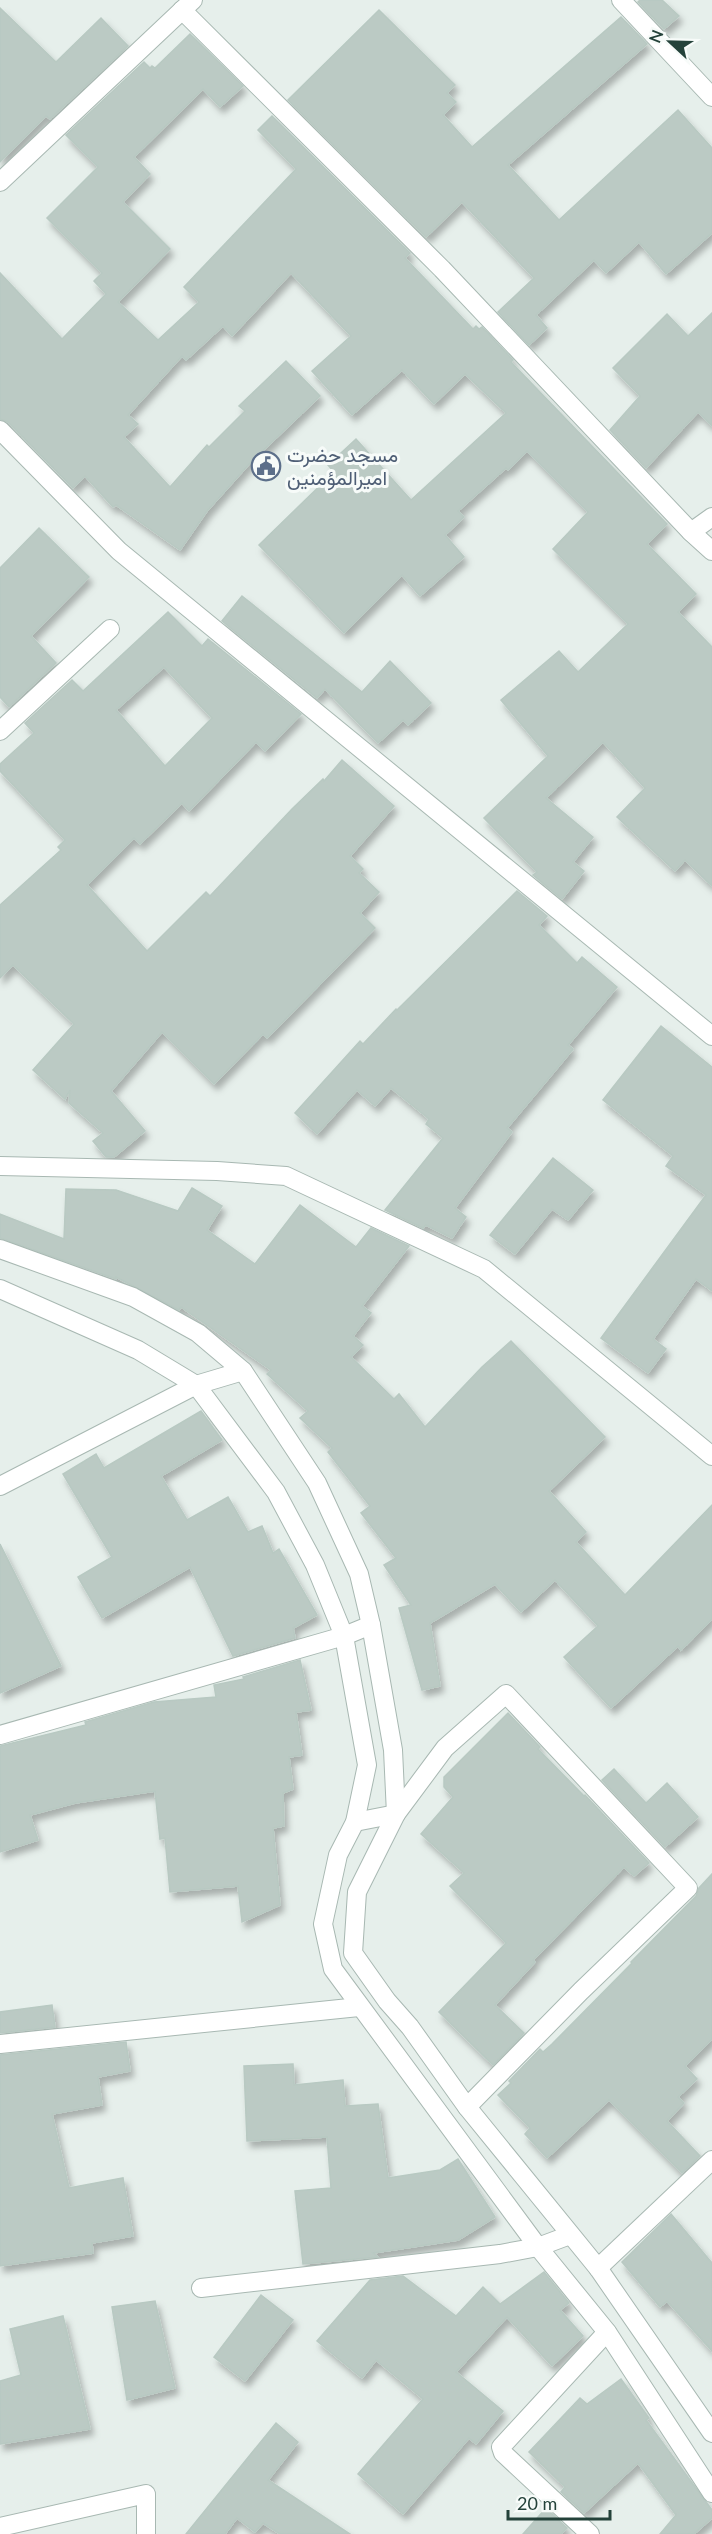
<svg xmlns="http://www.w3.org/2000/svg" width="712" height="2534" viewBox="0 0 712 2534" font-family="Lato,Vazirmatn,sans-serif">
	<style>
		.building { fill: #bbcac4; stroke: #b8c9c2; stroke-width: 1.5; fill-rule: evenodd; filter: url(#shadow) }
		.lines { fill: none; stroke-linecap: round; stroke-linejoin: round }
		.street-casing { stroke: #a8b8b2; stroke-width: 20 }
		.street { stroke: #fff; stroke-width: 18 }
		.labels { text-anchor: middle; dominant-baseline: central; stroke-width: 6; stroke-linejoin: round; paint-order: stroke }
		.service-label { font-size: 20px; fill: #4e5e75; stroke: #f7fbf9; text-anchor: start }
	</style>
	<defs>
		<filter id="shadow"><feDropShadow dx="3.5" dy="6" stdDeviation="3" flood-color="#0004"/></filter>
	</defs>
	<rect width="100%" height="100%" fill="#e6efeb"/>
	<g class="building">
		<path d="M 640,0 L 662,0 L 679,16 L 664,29 L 638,2 Z"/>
		<path d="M 0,8 L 56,62 L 101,18 L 128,46 L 50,119 L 46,116 L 0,162 Z"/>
		<path d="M 379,10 L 455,85 L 447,93 L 456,102 L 443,115 L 472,147 L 621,17 L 647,44 L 508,165 L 559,220 L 678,110 L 712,148 L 712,233 L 666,274 L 639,242 L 606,273 L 594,260 L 536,315 L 547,328 L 529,345 L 498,312 L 534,278 L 462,202 L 426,237 L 288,100 Z"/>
		<path d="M 190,34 L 243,86 L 220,107 L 203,89 L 134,157 L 150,174 L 123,202 L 170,249 L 118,302 L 158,340 L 199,302 L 184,287 L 296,169 L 258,130 L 272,116 L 410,253 L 405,258 L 473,329 L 476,326 L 479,329 L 482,327 L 513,360 L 511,362 L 667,524 L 647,544 L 696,594 L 678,612 L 712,647 L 712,886 L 685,860 L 675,871 L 617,817 L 645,788 L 603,742 L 546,798 L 593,837 L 573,862 L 584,871 L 562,899 L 533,875 L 537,872 L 484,818 L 548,756 L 501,700 L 559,651 L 578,672 L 628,624 L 553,549 L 588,512 L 527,451 L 508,470 L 506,468 L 458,511 L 464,517 L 445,535 L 464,557 L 420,596 L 402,575 L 344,633 L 259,545 L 334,472 L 328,465 L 356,439 L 411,500 L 506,413 L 465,374 L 434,404 L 402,370 L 352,415 L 312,371 L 351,336 L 291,273 L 232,336 L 223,326 L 186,360 L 182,356 L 128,415 L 138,424 L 124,437 L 170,487 L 207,445 L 209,447 L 245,411 L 239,406 L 286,361 L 320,396 L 251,462 L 207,511 L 180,550 L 116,505 L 113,507 L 85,476 L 73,488 L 8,422 L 0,419 L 0,273 L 62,339 L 106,294 L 94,281 L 102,273 L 47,218 L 98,167 L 66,135 L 144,62 L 150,68 L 152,66 L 155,68 Z"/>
		<path d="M 712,313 L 712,426 L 698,412 L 646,468 L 610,430 L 640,396 L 613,368 L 667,314 L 688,336 Z"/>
		<path d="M 39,528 L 89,577 L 31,636 L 56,663 L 9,707 L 0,697 L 0,568 Z"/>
		<path d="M 242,596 L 362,692 L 390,661 L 431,703 L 408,725 L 403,720 L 378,743 L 325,689 L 317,698 L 222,621 Z"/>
		<path d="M 168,612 L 202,646 L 208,639 L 301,714 L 265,751 L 256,742 L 189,811 L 182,803 L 140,844 L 134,838 L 87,885 L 147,951 L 206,892 L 210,896 L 292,809 L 323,779 L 324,781 L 342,760 L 394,806 L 350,856 L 363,869 L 359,873 L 379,892 L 360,913 L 375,928 L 267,1038 L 263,1034 L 214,1084 L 162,1032 L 111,1091 L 145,1131 L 114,1157 L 106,1157 L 93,1141 L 103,1133 L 69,1103 L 70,1090 L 65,1099 L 33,1070 L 74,1024 L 13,965 L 0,978 L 0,905 L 61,850 L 58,847 L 65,840 L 0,771 L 0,764 L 34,733 L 25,723 L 72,680 L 83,691 ZM 164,667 L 212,718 L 165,766 L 116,710 Z"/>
		<path d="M 517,891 L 547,916 L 539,925 L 577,963 L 582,957 L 617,987 L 568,1045 L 573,1049 L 507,1128 L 512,1132 L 455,1208 L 466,1217 L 452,1238 L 426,1225 L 423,1228 L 385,1210 L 443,1138 L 426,1124 L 429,1119 L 391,1088 L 375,1106 L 357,1090 L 317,1134 L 295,1113 L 360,1041 L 363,1044 L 396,1009 L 397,1010 Z"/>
		<path d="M 661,1026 L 712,1067 L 712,1291 L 696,1279 L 653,1339 L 666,1349 L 648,1373 L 601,1338 L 706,1195 L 666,1166 L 673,1156 L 603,1100 Z"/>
		<path d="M 553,1158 L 593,1190 L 568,1220 L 552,1209 L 515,1254 L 490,1235 Z"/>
		<path d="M 192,1188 L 222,1206 L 207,1230 L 255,1264 L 300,1205 L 356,1247 L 371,1228 L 409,1246 L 362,1306 L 371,1313 L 353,1336 L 363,1345 L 351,1357 L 394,1399 L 399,1394 L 425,1427 L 482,1367 L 511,1341 L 605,1437 L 549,1491 L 586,1532 L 576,1542 L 625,1595 L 712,1505 L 712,1619 L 681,1650 L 678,1646 L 611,1708 L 564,1657 L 598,1626 L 555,1580 L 521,1612 L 495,1584 L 430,1623 L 440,1686 L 422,1690 L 399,1608 L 411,1605 L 384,1565 L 396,1558 L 361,1513 L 370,1506 L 328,1452 L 332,1448 L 300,1418 L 308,1411 L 267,1374 L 271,1370 L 181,1307 L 179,1310 L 116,1277 L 116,1279 L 0,1238 L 0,1214 L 64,1239 L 66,1189 L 116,1190 L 178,1211 Z"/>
		<path d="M 201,1411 L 222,1440 L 161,1476 L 187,1520 L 228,1497 L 248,1532 L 262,1526 L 273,1553 L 279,1549 L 317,1615 L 293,1628 L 295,1638 L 233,1656 L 190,1567 L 102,1618 L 78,1577 L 112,1557 L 63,1474 L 96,1454 L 104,1468 Z"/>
		<path d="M 0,1544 L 61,1666 L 0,1693 Z"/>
		<path d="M 300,1660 L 311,1710 L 296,1712 L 302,1755 L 289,1757 L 293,1789 L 283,1793 L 284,1826 L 273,1828 L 280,1905 L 242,1922 L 238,1886 L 170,1892 L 165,1838 L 160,1839 L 155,1791 L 75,1803 L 30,1815 L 38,1840 L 0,1852 L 0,1746 L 86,1725 L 85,1722 L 154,1702 L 216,1697 L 214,1685 L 244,1679 L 243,1677 Z"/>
		<path d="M 508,1713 L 540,1747 L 538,1749 L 584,1796 L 585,1795 L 649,1863 L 634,1876 L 624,1867 L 533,1960 L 535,1962 L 495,2005 L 524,2033 L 493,2065 L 439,2012 L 506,1943 L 450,1886 L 464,1873 L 421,1834 L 453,1797 L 444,1787 L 444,1777 Z"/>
		<path d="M 614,1769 L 646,1803 L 667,1783 L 698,1817 L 665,1847 L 602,1780 Z"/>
		<path d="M 712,1874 L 712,2039 L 685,2066 L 697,2079 L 678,2097 L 684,2103 L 667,2121 L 700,2156 L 682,2173 L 609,2100 L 547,2158 L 525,2134 L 530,2128 L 498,2095 L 511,2083 L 509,2081 L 540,2049 L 543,2052 L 552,2044 L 632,1963 L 631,1962 L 696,1896 L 699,1888 Z"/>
		<path d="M 52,2005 L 55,2027 L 0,2033 L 0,2012 Z"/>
		<path d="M 126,2042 L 130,2071 L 98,2077 L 102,2105 L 52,2114 L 69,2188 L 123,2178 L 133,2236 L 92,2243 L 93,2253 L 0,2266 L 0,2055 Z"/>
		<path d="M 293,2064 L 294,2085 L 343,2080 L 345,2106 L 378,2104 L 388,2178 L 440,2170 L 458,2159 L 495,2217 L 458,2240 L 373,2253 L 378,2257 L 303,2264 L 295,2191 L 331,2188 L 327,2137 L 247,2141 L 244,2066 Z"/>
		<path d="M 671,2214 L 712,2263 L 712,2351 L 667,2301 L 660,2307 L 622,2262 Z"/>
		<path d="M 544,2272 L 569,2303 L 560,2310 L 583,2336 L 552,2366 L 507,2317 L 456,2372 L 503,2411 L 476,2444 L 469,2438 L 403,2514 L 358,2474 L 423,2399 L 376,2360 L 362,2378 L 317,2341 L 370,2280 L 403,2276 L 456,2316 L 483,2287 L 500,2304 Z"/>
		<path d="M 261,2295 L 293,2320 L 245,2381 L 214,2357 Z"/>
		<path d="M 155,2301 L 175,2388 L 127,2400 L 112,2307 Z"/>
		<path d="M 63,2316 L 90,2429 L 0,2444 L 0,2381 L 21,2375 L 10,2329 Z"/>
		<path d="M 621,2379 L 649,2418 L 646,2420 L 712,2510 L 712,2518 L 694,2534 L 660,2534 L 676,2515 L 638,2463 L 584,2513 L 561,2492 L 565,2487 L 529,2452 L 580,2398 L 587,2404 Z"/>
		<path d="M 276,2423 L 298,2442 L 268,2480 L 350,2534 L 280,2534 L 263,2523 L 255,2532 L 237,2518 L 225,2534 L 186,2534 Z"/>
		<path d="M 546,2508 L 567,2528 L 561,2534 L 523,2534 Z"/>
	</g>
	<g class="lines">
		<g class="street-casing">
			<g id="street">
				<path d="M 621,0 L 712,97"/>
				<path d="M 182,10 L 442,269 L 691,532 L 712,551"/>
				<path d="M 0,182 L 193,0"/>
				<path d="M 0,430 L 119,551 L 712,1036"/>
				<path d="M 691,532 L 712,517"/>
				<path d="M 0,731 L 110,629"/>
				<path d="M 0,1166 L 217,1171 L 286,1176 L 484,1269 L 712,1456"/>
				<path d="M 0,1249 L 133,1297 L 198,1333 L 243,1371 L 317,1483 L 359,1574 L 371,1625 L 393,1750 L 396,1814 L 357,1892 L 353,1953 L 387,2001 L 410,2027 L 467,2107 L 598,2268 L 712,2433"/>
				<path d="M 0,1289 L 138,1350 L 196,1385 L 276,1492 L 315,1565 L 344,1636 L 367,1765 L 355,1822 L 338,1855 L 323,1924 L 333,1969 L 538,2247 L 607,2332 L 712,2493"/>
				<path d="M 0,1486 L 196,1385 L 243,1371"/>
				<path d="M 0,1735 L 344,1636 L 371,1625"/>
				<path d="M 355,1822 L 396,1814 L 445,1748 L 506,1694 L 688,1888 L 581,1991 L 467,2107"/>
				<path d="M 0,2044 L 359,2007"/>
				<path d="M 598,2268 L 712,2160"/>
				<path d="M 201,2288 L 500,2254 L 538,2247 L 570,2235"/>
				<path d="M 0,2527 L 146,2494 L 146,2534"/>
				<path d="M 590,2534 L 503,2453 L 501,2447 L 607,2332"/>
			</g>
		</g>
		<use href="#street" class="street"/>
	</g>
	<defs>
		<g id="civic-ring" transform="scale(1.5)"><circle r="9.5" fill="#f7fbf9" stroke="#5c6f8a" stroke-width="1.5"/><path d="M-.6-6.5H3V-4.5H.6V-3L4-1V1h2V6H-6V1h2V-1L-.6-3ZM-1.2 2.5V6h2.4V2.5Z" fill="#5c6f8a"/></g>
	</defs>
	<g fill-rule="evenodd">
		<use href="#civic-ring" x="266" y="466"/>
	</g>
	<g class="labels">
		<g class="service-label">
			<text x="287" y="454">مسجد حضرت<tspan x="287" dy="23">امیرالمؤمنین</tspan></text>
		</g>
	</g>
	<g transform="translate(670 42) rotate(292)" stroke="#f7fbf9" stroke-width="4.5" paint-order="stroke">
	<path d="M0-4.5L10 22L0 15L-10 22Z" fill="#24423a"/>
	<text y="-9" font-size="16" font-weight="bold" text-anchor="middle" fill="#24423a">N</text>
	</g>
	<path d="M508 2510v9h102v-9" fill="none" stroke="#24423a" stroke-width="3"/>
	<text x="517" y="2510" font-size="18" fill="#24423a" stroke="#f7fbf9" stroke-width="4.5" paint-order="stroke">20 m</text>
</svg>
